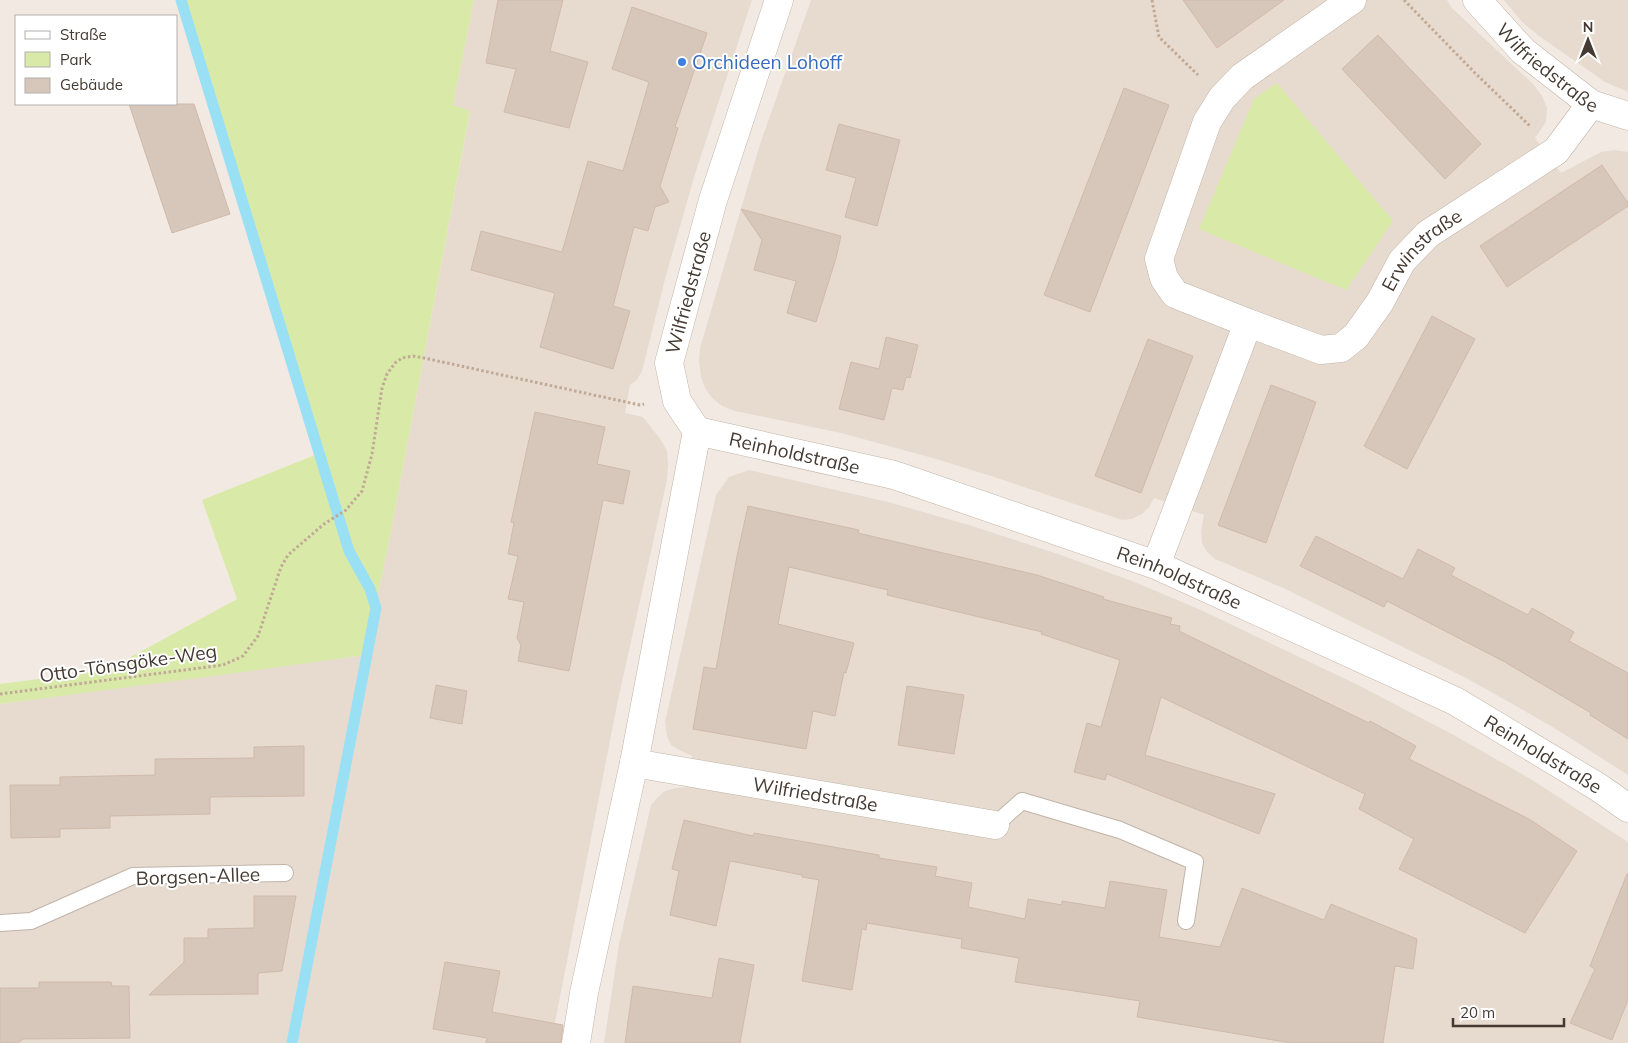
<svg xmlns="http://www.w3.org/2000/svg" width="1628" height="1043" viewBox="0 0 1628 1043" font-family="Mulish,sans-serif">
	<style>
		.residential { fill: #e7dbd0 }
		.green { fill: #d9eaa8 }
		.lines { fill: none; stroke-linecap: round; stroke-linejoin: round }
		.stream { stroke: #99e0f4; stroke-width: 11 }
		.building { fill: #d7c6ba; stroke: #cfbaaa }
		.lane-casing { stroke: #c1b3a7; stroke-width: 18 }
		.street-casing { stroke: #c1b3a7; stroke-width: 29 }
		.path { stroke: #c0a995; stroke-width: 3; stroke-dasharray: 2.5 2.5; stroke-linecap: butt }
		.lane { stroke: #fff; stroke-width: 16 }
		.street { stroke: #fff; stroke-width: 28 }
		.shop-dot { fill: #3f7fe0; stroke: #fff; stroke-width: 2 }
		.labels { text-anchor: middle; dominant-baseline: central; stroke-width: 4; stroke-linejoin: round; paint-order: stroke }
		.shop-label { font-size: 19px; fill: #366cbe; stroke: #fff; text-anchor: start }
		.street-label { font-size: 19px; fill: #443a32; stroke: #fff }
	</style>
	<rect width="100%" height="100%" fill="#f2eae2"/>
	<g class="residential">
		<path d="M 474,0 L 752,0 L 695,174 L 665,279 L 642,371 L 637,380 L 630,385 L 625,413 L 643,417 L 661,440 L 667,451 L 668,464 L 667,480 L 618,700 L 551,1043 L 0,1043 L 0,704 L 365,655 L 388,547 L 470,112 L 453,105 Z"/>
		<path d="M 811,0 L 1447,0 L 1452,8 L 1534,85 L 1542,96 L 1547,108 L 1546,122 L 1535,138 L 1561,173 L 1601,152 L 1615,150 L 1628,152 L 1628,775 L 1551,726 L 1468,679 L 1283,588 L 1215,559 L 1207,552 L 1202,543 L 1201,531 L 1204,515 L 1154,498 L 1149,507 L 1142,514 L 1132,519 L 1122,520 L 994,477 L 936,459 L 841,433 L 735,411 L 722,406 L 712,398 L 705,388 L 701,377 L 699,361 L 700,348 L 760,144 Z"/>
		<path d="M 1504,0 L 1628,0 L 1628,92 L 1605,82 L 1539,36 L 1522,22 Z"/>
		<path d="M 749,470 L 888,502 L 969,525 L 1061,555 L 1132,581 L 1201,610 L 1358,685 L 1452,734 L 1529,778 L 1628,842 L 1628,1043 L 604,1043 L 619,944 L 651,805 L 658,797 L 665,791 L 676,788 L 687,787 L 692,756 L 681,751 L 671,745 L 667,736 L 665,722 L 716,495 L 729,477 Z"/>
	</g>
	<g class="green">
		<path d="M 176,0 L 474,0 L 453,105 L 470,111 L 388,547 L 365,655 L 251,671 L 0,704 L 0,684 L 107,670 L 237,599 L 202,500 L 315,455 Z"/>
		<path d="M 1277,83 L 1393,221 L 1346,290 L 1199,229 L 1254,99 Z"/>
	</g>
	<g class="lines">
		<path class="stream" d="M 181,0 L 349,551 L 370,589 L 376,608 L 292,1043"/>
	</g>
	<g class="building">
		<path d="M 498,0 L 563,0 L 550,51 L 588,62 L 569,128 L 504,112 L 516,69 L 486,63 Z"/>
		<path d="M 1183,0 L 1284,0 L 1217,48 Z"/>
		<path d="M 632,7 L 707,33 L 675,127 L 678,128 L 660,186 L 669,202 L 655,207 L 648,231 L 634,227 L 613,306 L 630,311 L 613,369 L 540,347 L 555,293 L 471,270 L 481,231 L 562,252 L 588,161 L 623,171 L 649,82 L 612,69 Z"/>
		<path d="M 1378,35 L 1481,144 L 1445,179 L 1342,69 Z"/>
		<path d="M 1124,88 L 1169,105 L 1090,312 L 1044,295 Z"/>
		<path d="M 129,104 L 194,104 L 230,214 L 172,233 Z"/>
		<path d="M 839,124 L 900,140 L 877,226 L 845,217 L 856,178 L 826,170 Z"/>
		<path d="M 1602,165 L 1628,203 L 1628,206 L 1507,287 L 1480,246 Z"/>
		<path d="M 741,209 L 841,236 L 836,258 L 816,322 L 787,313 L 796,281 L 754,270 L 762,240 Z"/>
		<path d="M 1432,316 L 1475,339 L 1407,469 L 1364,446 Z"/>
		<path d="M 886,337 L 918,345 L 910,378 L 906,377 L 903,390 L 892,388 L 884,420 L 839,409 L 851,362 L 879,369 Z"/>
		<path d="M 1148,339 L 1193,356 L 1141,493 L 1095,476 Z"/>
		<path d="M 1271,385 L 1316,402 L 1266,543 L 1218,525 Z"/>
		<path d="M 535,412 L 605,427 L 597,464 L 630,471 L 623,504 L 603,500 L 569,671 L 518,661 L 521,645 L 517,638 L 524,602 L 508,599 L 518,556 L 508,554 L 514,523 L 511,522 Z"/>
		<path d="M 748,506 L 859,530 L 858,533 L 1037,575 L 1104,597 L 1103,599 L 1172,618 L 1170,624 L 1180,626 L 1179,631 L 1369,723 L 1370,721 L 1416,746 L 1409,759 L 1529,819 L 1577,851 L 1525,933 L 1399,869 L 1414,839 L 1359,809 L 1365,794 L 1161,697 L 1145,755 L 1275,794 L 1259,834 L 1107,774 L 1105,780 L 1074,772 L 1087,723 L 1101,727 L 1120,660 L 1041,634 L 1042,632 L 887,595 L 888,590 L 789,567 L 778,624 L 854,643 L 846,673 L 844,672 L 835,716 L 813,711 L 806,749 L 693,729 L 704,667 L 716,669 L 737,556 Z"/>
		<path d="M 1316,536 L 1403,579 L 1418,549 L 1455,568 L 1451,575 L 1528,615 L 1532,608 L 1574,632 L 1569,641 L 1628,673 L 1628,739 L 1590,715 L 1591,713 L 1503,661 L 1387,601 L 1384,607 L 1300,566 Z"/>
		<path d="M 436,685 L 467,691 L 462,724 L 430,718 Z"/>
		<path d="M 907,686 L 964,695 L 954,754 L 898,745 Z"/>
		<path d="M 304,746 L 304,796 L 210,797 L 210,814 L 110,816 L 110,828 L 60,829 L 60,837 L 11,838 L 10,785 L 60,785 L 60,777 L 155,775 L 155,759 L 254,758 L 254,747 Z"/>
		<path d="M 684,820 L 753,836 L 754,833 L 879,855 L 879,858 L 937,867 L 935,876 L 972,883 L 968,907 L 1025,919 L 1028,899 L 1062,905 L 1062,901 L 1105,908 L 1110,881 L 1167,890 L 1159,937 L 1220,947 L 1242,888 L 1324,920 L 1331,904 L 1417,939 L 1413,969 L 1395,966 L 1383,1043 L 1291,1043 L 1137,1017 L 1140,1001 L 1015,982 L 1019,958 L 961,948 L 962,939 L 867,923 L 866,930 L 862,929 L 852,990 L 802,981 L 819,880 L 802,877 L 802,875 L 730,861 L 716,926 L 670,915 L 679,871 L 672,869 Z"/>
		<path d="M 1627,874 L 1628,874 L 1628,1000 L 1612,1040 L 1570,1023 L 1595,969 L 1590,966 Z"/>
		<path d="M 254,896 L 296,896 L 282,971 L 258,973 L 258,994 L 149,995 L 184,962 L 184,938 L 208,938 L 208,929 L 254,928 Z"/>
		<path d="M 719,958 L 754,965 L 740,1043 L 625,1043 L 633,986 L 712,998 Z"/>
		<path d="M 445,962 L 500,971 L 492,1012 L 563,1025 L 561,1043 L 486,1043 L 487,1038 L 433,1029 Z"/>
		<path d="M 39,982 L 111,982 L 112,986 L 129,986 L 130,1038 L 23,1039 L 18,1043 L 0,1043 L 0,988 L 39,988 Z"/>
	</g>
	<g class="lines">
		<g class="lane-casing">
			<g id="lane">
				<path d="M 995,825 L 1022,801 L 1120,830 L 1195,862 L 1186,921"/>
				<path d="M 0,923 L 31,921 L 133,876 L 285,873"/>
			</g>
		</g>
		<g class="street-casing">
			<g id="street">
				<path id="s1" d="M 1352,0 L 1242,77 L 1222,98 L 1207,122 L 1159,259 L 1164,278 L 1175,294 L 1248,323 L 1321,350 L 1341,348 L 1356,336 L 1380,302 L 1402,261 L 1428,234 L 1556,151 L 1591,104"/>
				<path id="s2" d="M 1477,0 L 1523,51 L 1591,104 L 1628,116"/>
				<path id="s3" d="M 697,431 L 894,475 L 1156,565 L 1455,701 L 1598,787 L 1628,808"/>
				<path d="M 1156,565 L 1248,323"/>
				<path id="s4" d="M 634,763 L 995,825"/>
				<path id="s5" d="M 576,1043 L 584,993 L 634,763 L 697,431 L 677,401 L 669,363 L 713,200 L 779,0"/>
			</g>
		</g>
		<g class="path">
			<path d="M 1152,0 L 1159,37 L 1198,75"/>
			<path d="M 1404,0 L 1475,73 L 1531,127"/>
			<path d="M 0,694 L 223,665 L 243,656 L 258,636 L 281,567 L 288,555 L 324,524 L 346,510 L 362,491 L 372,454 L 382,388 L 387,374 L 395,363 L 402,358 L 413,356 L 424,358 L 640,405 L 644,404"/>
		</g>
		<use href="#lane" class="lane"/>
		<use href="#street" class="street"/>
	</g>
	<circle class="shop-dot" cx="682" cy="62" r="5"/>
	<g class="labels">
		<g class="shop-label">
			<text x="692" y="62">Orchideen Lohoff</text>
		</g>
		<g class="street-label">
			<text stroke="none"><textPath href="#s2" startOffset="98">Wilfriedstraße</textPath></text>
			<text stroke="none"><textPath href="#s1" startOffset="681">Erwinstraße</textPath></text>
			<text stroke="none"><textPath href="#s5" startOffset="772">Wilfriedstraße</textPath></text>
			<text stroke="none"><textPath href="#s3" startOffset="100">Reinholdstraße</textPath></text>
			<text stroke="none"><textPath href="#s3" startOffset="505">Reinholdstraße</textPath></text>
			<text transform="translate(128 663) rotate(-8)">Otto-Tönsgöke-Weg</text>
			<text stroke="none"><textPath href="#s3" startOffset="910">Reinholdstraße</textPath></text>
			<text stroke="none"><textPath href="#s4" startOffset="184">Wilfriedstraße</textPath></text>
			<text transform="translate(198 876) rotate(-2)">Borgsen-Allee</text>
		</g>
	</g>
	<rect x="15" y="15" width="162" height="90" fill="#ffffff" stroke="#b4b0ad"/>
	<rect x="25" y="31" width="25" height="8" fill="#ffffff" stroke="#b4b0ad"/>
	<text x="60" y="40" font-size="15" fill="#443a32">Straße</text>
	<rect x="25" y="52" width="25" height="15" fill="#d9eaa8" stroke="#b4b0ad"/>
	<text x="60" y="65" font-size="15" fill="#443a32">Park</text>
	<rect x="25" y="78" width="25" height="15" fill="#d7c6ba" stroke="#b4b0ad"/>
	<text x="60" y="90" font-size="15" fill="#443a32">Gebäude</text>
	<g transform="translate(1588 40)" stroke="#ffffff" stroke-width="4" paint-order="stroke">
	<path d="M0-4L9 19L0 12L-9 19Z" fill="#443a32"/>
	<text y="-8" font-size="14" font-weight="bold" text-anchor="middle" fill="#443a32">N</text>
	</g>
	<path d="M1453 1018v8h111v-8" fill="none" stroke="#443a32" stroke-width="2.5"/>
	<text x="1460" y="1018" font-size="15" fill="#443a32" stroke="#ffffff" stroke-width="4" paint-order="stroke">20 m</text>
</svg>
